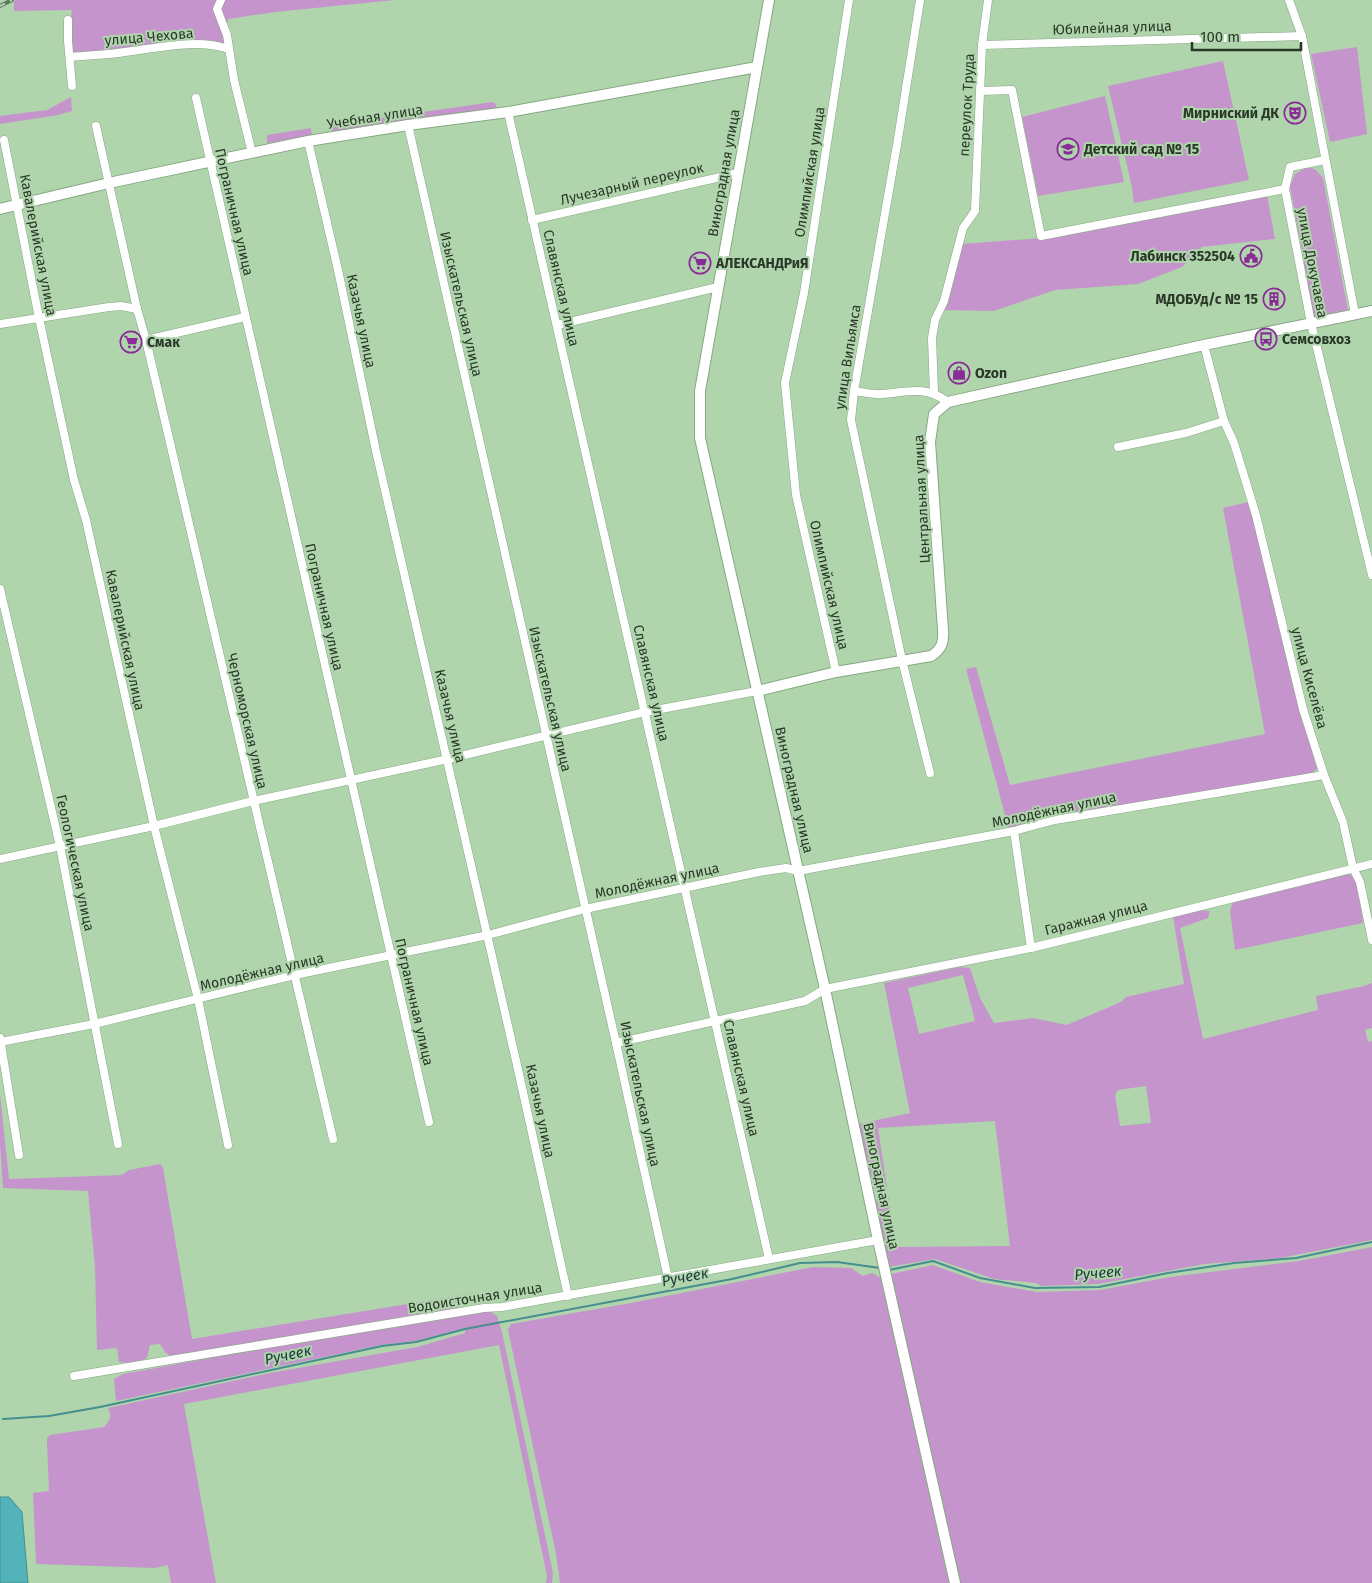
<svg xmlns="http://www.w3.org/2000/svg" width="1372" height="1583" viewBox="0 0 1372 1583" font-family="'Fira Sans',sans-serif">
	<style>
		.green { fill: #c694cc; fill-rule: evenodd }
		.water { fill: #52b3bb; stroke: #468e8f }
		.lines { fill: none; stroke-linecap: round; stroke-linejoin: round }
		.stream { stroke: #468e8f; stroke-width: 2 }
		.street-casing { stroke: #85a882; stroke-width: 9 }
		.secondary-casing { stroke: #85a882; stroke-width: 12 }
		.street { stroke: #fff; stroke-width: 8 }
		.secondary { stroke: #fff; stroke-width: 10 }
		.rail-casing { stroke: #60775e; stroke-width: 4 }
		.rail { stroke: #b0d5ad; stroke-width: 2; stroke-dasharray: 5.5; stroke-linecap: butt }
		.labels { text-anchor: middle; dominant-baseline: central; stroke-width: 4; stroke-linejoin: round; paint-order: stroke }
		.street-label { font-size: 14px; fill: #2a3828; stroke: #b0d5ad }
		.poi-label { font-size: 14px; font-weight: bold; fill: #2a3828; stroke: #b0d5ad; text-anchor: start }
		.water-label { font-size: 15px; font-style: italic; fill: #1b393c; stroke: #b0d5ad }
	</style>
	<rect width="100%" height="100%" fill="#b0d5ad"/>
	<g class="green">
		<path d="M 16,0 L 217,0 L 214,9 L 223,29 L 226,45 L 73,54 L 70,22 L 72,10 L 14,11 L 14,1 Z"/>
		<path d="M 224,0 L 395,0 L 275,12 L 228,19 L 227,25 L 222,19 L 220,7 Z"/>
		<path d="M 1357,47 L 1367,134 L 1330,142 L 1311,54 Z"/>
		<path d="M 1223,61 L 1249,180 L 1134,203 L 1132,187 L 1108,86 Z"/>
		<path d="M 1105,96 L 1124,182 L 1038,196 L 1022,117 Z"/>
		<path d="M 71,97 L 72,111 L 58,115 L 0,124 L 0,116 L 47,110 Z"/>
		<path d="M 493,102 L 496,105 L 497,109 L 332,133 L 331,125 Z"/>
		<path d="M 311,128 L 312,136 L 267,143 L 267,135 Z"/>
		<path d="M 1307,167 L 1315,169 L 1323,178 L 1348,310 L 1314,319 L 1290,186 L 1295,174 Z"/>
		<path d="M 1267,195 L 1275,239 L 1202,247 L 1182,267 L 1138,284 L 1055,290 L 994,311 L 942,310 L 960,244 L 1042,238 Z"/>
		<path d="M 1249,502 L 1301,714 L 1317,769 L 1311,774 L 1031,821 L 1009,830 L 966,669 L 976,667 L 1010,785 L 1265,734 L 1223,508 Z"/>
		<path d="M 1344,874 L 1351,875 L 1358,885 L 1363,923 L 1235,950 L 1230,911 L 1233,901 Z"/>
		<path d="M 1196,910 L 1210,911 L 1208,918 L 1180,928 L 1203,1039 L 1318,1010 L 1316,996 L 1364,986 L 1372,983 L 1372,1028 L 1365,1030 L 1368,1042 L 1372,1041 L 1372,1240 L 1280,1258 L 1205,1264 L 1098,1284 L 1041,1286 L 1036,1283 L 994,1279 L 935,1259 L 889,1267 L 876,1201 L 881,1195 L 888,1196 L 897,1247 L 1010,1246 L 995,1121 L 878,1128 L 887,1187 L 882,1190 L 874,1189 L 858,1124 L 910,1113 L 884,983 L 960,967 L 970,968 L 980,998 L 994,1023 L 1033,1018 L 1067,1025 L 1121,1002 L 1126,997 L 1184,984 L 1173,916 ZM 963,975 L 975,1021 L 919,1034 L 908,988 ZM 1146,1086 L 1151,1123 L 1120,1126 L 1115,1095 L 1118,1090 Z"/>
		<path d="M 0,1094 L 9,1179 L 122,1175 L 129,1170 L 160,1164 L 163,1168 L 192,1339 L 469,1294 L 457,1309 L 170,1356 L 165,1352 L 160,1344 L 150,1345 L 147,1358 C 139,1362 128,1364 119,1362 L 117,1348 L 97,1350 L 95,1268 L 88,1191 L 3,1188 L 0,1144 Z"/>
		<path d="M 1372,1247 L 1372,1583 L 959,1583 L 891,1274 L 933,1265 L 980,1282 L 1037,1292 L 1100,1290 L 1170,1277 L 1299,1261 Z"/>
		<path d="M 813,1267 L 851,1268 L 863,1276 L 872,1273 L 881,1278 L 949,1583 L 560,1583 L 556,1554 L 508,1330 L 511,1324 L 631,1303 Z"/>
		<path d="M 490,1311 L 497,1316 L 502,1332 L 553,1573 L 552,1583 L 546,1583 L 547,1576 L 499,1345 L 184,1404 L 216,1583 L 171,1583 L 168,1565 L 155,1568 L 36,1564 L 33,1493 L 49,1491 L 47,1443 L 47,1438 L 50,1435 L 104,1427 C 110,1421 112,1416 108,1408 L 270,1373 L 417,1347 L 465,1333 L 465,1328 L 415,1341 L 381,1345 L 116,1401 L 114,1379 L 123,1374 L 232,1354 Z"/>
	</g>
	<path class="water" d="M 0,1497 L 9,1497 L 22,1512 L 28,1583 L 0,1583 Z"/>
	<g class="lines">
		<g class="stream">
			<path d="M 889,1270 L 933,1261 L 980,1278 L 1035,1288 L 1099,1287 L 1168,1273 L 1234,1263 L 1296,1258 L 1372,1242"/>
			<path d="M 3,1419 L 49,1416 L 100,1407 L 382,1346 L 416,1342 L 465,1329 L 732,1279 L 800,1263 L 837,1262 L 880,1268"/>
		</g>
		<g class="street-casing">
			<g id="street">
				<path d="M 221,0 L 217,9 L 227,35 L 234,80 L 252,153"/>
				<path d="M 920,0 L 898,139 L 854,391 L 851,420 L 902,660 L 930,773"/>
				<path d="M 1289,0 L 1302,36 L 1355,314"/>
				<path d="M 68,20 L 68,41 L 72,86"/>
				<path d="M 982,45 L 1302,36"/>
				<path d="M 71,57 C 89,55 107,55 125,52 C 158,48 196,38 229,49"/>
				<path d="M 981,91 L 1012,90 L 1041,236 L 1285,189 L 1290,167 L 1325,160"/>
				<path d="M 196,98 L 429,1122"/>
				<path d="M 508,112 L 769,1259"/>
				<path d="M 408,125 L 616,1043 L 668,1278"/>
				<path d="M 96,126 L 137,309 L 146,340 L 333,1139"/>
				<path d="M 4,140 L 39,318 L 74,480 L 86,520 L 154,826 L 198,999 L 228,1145"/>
				<path d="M 308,141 L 338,270 L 376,451 L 517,1065 L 568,1296"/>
				<path d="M 1285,189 L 1311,323 L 1372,575"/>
				<path d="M 532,220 L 738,173"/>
				<path d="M 0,324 L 109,307 L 121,306 L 137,309"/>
				<path d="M 557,325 L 718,287"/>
				<path d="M 146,340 L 245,317"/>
				<path d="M 1204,345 L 1224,421 L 1234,443 L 1256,515 L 1303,709 L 1324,775 L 1343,822 L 1353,868 L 1360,882 L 1372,940"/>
				<path d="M 854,391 C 863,392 873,395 882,394 C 908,392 925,385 948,402"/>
				<path d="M 934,393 L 932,338 L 935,320 L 944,301 L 963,228 L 975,211 L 982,45 L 988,0"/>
				<path d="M 1118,447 L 1186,433 L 1224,421"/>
				<path d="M 0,589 L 60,846 L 118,1144"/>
				<path d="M 836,672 L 796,495 L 785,383 L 804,293 L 849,0"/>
				<path d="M 1014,831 L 1031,948"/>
				<path d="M 0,859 L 154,826 L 253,801 L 448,759 L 645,712 L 757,691"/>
				<path d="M 0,1038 L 19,1155"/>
				<path d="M 0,1042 L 94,1024 L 295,975 L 488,935 L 585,909 L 759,872 L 786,868 L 798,871 L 1014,831 L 1055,820 L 1324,775"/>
				<path d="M 616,1043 L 805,1001 L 825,989 L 1031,948 L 1372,864"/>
				<path d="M 74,1376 L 484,1308 L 502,1307 L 878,1240"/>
			</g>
		</g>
		<g class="secondary-casing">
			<g id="secondary">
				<path d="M 769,0 L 700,391 L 700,438 L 825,989 L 878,1240 L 955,1583"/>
				<path d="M 0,209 L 109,183 L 308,141 L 408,125 L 508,112 L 757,67"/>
				<path d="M 757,691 L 836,672 L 931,656 C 942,649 944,642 943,630 L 930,442 L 934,414 L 948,402 L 1204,345 L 1372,311"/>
			</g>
		</g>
		<use href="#street" class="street"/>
		<use href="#secondary" class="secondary"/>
		<g class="rail-casing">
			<path id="rail" d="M 0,6 L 12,0"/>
		</g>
		<use href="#rail" class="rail"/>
	</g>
	<defs>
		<g id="theatre-ring" transform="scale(1.125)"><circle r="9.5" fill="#b0d5ad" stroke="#8a2c97" stroke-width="1.5"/><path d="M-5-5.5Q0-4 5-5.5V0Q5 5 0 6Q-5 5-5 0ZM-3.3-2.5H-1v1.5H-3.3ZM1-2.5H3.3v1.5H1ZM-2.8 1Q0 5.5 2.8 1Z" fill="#8a2c97"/></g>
		<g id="school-ring" transform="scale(1.125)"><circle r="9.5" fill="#b0d5ad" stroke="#8a2c97" stroke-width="1.5"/><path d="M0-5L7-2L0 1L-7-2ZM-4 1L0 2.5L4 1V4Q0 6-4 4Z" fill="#8a2c97"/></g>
		<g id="civic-ring" transform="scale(1.125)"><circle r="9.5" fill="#b0d5ad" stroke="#8a2c97" stroke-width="1.5"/><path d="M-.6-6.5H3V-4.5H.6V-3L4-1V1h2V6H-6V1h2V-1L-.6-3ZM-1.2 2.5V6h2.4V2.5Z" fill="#8a2c97"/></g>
		<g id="supermarket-ring" transform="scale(1.125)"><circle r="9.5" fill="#b0d5ad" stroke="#8a2c97" stroke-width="1.5"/><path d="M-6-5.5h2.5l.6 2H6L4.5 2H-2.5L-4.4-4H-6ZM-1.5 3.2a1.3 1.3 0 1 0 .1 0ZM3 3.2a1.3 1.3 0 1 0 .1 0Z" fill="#8a2c97"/></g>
		<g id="building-ring" transform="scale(1.125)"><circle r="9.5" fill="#b0d5ad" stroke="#8a2c97" stroke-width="1.5"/><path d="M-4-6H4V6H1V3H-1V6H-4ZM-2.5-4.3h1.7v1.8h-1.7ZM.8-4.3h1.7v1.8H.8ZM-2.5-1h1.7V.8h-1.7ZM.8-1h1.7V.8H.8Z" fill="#8a2c97"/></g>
		<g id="bus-ring" transform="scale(1.125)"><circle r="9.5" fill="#b0d5ad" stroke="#8a2c97" stroke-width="1.5"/><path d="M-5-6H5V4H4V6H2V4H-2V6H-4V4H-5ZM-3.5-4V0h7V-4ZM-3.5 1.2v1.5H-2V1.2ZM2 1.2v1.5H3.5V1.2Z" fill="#8a2c97"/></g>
		<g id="shop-ring" transform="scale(1.125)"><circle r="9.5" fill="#b0d5ad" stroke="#8a2c97" stroke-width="1.5"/><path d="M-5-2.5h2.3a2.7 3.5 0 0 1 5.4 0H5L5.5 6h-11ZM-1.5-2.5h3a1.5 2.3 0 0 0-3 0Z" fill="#8a2c97"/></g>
	</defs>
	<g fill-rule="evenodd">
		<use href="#theatre-ring" x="1295" y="113"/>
		<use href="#school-ring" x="1068" y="149"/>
		<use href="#civic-ring" x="1251" y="256"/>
		<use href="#supermarket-ring" x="700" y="263"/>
		<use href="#building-ring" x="1274" y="299"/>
		<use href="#bus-ring" x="1266" y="339"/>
		<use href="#supermarket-ring" x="131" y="342"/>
		<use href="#shop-ring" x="959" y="373"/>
	</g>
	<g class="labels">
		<g class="street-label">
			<text transform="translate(1112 28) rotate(-2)">Юбилейная улица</text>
			<text transform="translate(149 37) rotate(-5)">улица Чехова</text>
			<text transform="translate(967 105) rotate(-87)">переулок Труда</text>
			<text transform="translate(375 117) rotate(-9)">Учебная улица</text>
			<text transform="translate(810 172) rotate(-81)">Олимпийская улица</text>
			<text transform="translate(724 173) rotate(-80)">Виноградная улица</text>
			<text transform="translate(632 184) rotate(-13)">Лучезарный переулок</text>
			<text transform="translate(234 212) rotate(77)">Пограничная улица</text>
			<text transform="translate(38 245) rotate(79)">Кавалерийская улица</text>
			<text transform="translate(1312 263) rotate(79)">улица Докучаева</text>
			<text transform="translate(561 288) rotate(77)">Славянская улица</text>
			<text transform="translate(461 304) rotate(77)">Изыскательская улица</text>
			<text transform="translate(361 321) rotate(78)">Казачья улица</text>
			<text transform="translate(848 357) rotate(-81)">улица Вильямса</text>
			<text transform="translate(922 499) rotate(-93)">Центральная улица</text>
			<text transform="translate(829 585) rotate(77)">Олимпийская улица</text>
			<text transform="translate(324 607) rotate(77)">Пограничная улица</text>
			<text transform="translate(125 640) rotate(78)">Кавалерийская улица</text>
			<text transform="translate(1309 678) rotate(75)">улица Киселёва</text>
			<text transform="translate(651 683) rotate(77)">Славянская улица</text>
			<text transform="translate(550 699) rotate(77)">Изыскательская улица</text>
			<text transform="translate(450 716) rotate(77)">Казачья улица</text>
			<text transform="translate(247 721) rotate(77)">Черноморская улица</text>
			<text transform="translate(794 790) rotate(77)">Виноградная улица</text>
			<text transform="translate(1054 810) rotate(-12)">Молодёжная улица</text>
			<text transform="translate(75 863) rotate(78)">Геологическая улица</text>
			<text transform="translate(657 881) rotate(-12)">Молодёжная улица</text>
			<text transform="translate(1096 918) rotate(-14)">Гаражная улица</text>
			<text transform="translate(262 972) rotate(-13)">Молодёжная улица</text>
			<text transform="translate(414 1002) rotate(77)">Пограничная улица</text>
			<text transform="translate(741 1078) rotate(77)">Славянская улица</text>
			<text transform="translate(640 1094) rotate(78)">Изыскательская улица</text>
			<text transform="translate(540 1111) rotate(78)">Казачья улица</text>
			<text transform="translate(881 1186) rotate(78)">Виноградная улица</text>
			<text transform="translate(475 1298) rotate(-9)">Водоисточная улица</text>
		</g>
		<g class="poi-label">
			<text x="1279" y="113" text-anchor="end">Мирниский ДК</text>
			<text x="1084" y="149">Детский сад № 15</text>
			<text x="1235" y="256" text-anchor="end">Лабинск 352504</text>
			<text x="716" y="263">АЛЕКСАНДРиЯ</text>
			<text x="1258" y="299" text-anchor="end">МДОБУд/с № 15</text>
			<text x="1282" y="339">Семсовхоз</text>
			<text x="147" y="342">Смак</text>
			<text x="975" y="373">Ozon</text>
		</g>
		<g class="water-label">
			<text transform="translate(1098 1273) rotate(-5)">Ручеек</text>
			<text transform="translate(685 1277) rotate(-11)">Ручеек</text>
			<text transform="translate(288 1355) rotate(-12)">Ручеек</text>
		</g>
	</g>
	<path d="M1192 42v8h109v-8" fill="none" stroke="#2a3828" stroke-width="2.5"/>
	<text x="1200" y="42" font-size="15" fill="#2a3828" stroke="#b0d5ad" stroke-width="4" paint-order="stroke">100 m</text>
</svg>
